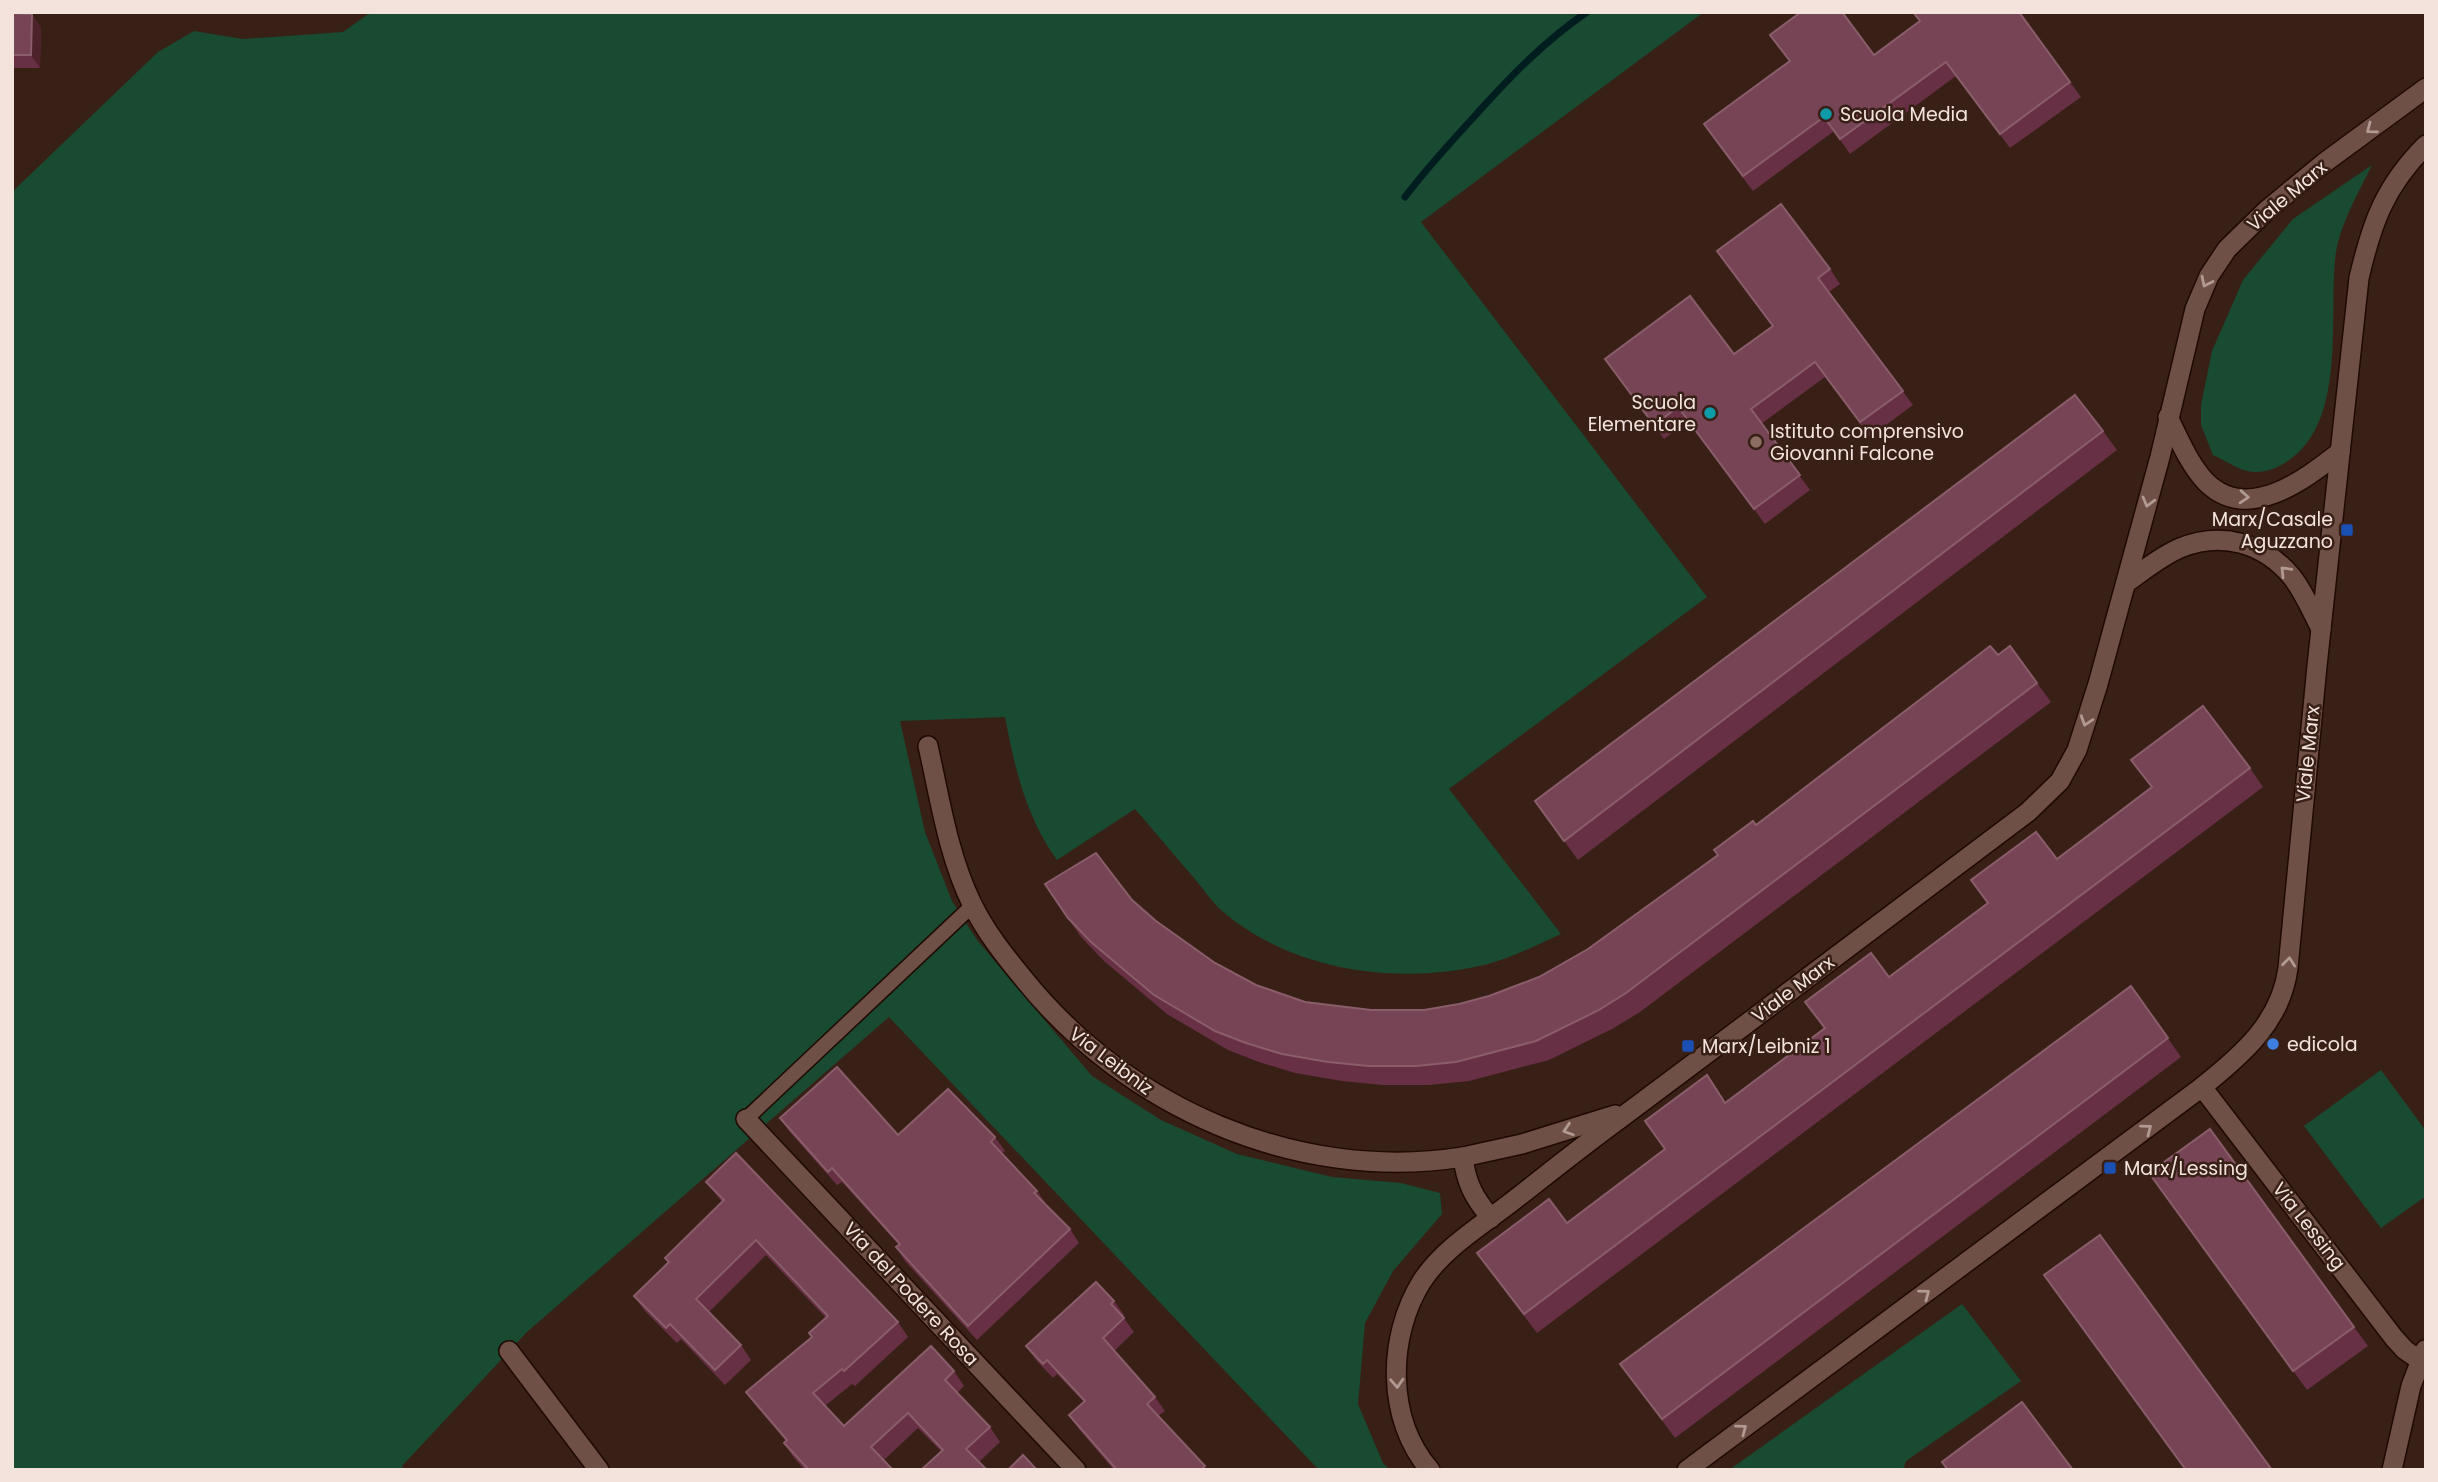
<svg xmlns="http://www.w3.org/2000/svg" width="2438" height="1482" viewBox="0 0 2438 1482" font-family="Poppins,sans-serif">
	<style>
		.green { fill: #194a32 }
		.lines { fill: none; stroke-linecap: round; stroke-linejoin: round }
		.stream { stroke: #011d1f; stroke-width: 7 }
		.pedestrian-casing { stroke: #1f0903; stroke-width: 17 }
		.minor-casing { stroke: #1f0903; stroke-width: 22 }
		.pedestrian { stroke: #6e5046; stroke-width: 14 }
		.minor { stroke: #6e5046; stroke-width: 19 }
		.wall { fill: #673044 }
		.shaded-wall { fill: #4e222b }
		.building { fill: #764455; stroke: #8a5d6a; stroke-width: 2 }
		.oneway { stroke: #b19a92 }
		.culture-dot { fill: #0f9aa8; stroke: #392017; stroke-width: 2.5 }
		.education-dot { fill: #8d6e63; stroke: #392017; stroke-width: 2.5 }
		.transit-dot { fill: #1a4fb4; stroke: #392017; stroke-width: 2.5 }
		.shop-dot { fill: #3f7fe0; stroke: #392017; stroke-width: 2.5 }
		.labels { text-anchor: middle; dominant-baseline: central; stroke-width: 5; stroke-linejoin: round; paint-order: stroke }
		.poi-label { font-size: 19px; fill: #f4e3dd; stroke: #392017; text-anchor: start }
		.street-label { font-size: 19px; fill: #f4e3dd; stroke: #392017 }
	</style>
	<rect width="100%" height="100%" fill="#392017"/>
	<g class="green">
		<path d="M 371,12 L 1704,12 L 1421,222 L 1707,597 L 1449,789 L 1561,934 C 1537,945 1513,957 1488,964 C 1399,986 1292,972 1221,910 C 1211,901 1203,888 1194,878 C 1174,855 1155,832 1135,809 L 1057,860 C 1026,817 1015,769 1005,717 L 900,721 L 925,832 L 952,901 L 977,940 L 1092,1076 L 1161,1120 L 1237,1154 L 1332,1177 L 1401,1183 L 1440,1193 L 1442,1214 L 1393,1271 L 1365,1323 L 1358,1404 L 1383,1463 L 1390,1470 L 1319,1470 L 889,1017 L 527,1332 L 402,1466 L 405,1470 L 12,1470 L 12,192 L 158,52 L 194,31 L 243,39 L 343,32 Z"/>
		<path d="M 2372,165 C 2358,194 2338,227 2335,260 C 2329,322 2347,428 2283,464 C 2273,470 2259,474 2247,471 C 2236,468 2224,460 2213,455 L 2201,425 L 2201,405 L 2212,351 L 2243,280 L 2293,219 Z"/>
		<path d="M 2381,1070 L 2426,1131 L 2426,1196 L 2381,1228 L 2304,1126 Z"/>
		<path d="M 1962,1304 L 2021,1381 L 1906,1461 L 1903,1470 L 1729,1470 Z"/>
	</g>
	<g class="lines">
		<path class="stream" d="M 1405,197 C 1426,169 1449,144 1472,119 C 1508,79 1543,42 1587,12"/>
		<g class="pedestrian-casing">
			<path id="pedestrian" d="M 746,1119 L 973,905"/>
		</g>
		<g class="minor-casing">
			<g id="minor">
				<path d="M 2168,417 C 2179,439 2189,464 2206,482 C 2248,524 2305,479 2340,452"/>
				<path d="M 2126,583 C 2143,571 2161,556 2180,548 C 2222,531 2264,543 2292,577 C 2304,592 2312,612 2321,629"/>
				<path d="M 928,746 C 940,799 948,855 972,904 C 985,931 1004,955 1023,978 C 1127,1108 1297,1183 1463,1157"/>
				<path d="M 2202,1087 L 2394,1338 L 2405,1350 L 2421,1361"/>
				<path d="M 746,1119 L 1076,1470"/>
				<path d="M 1491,1218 C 1474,1198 1466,1183 1463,1157 L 1522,1144 L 1615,1115"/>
				<path d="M 509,1351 L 599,1470"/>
				<path d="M 1430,1470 C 1386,1419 1387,1337 1422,1281 C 1443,1249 1479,1227 1509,1204 C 1545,1176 1581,1147 1618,1120 C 1755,1018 1891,915 2028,812 L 2060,781 L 2077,750 L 2098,684 L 2160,457 L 2195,309 L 2209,276 L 2227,249 L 2267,210 L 2324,163 L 2426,88"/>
				<path d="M 1687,1470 L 2202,1087 C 2242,1055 2281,1022 2288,968 L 2317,666 L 2359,278 C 2372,222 2385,186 2426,145"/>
				<path d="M 2392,1470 L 2411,1386 L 2425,1350"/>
			</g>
		</g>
		<use href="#pedestrian" class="pedestrian"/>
		<use href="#minor" class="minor"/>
	</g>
	<g class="wall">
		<path d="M 12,12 L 16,12 L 16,14 L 41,27 L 40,68 L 12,68 Z"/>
		<path d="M 1919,22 L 2070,82 L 2081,97 L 2010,148 L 1956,76 L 1850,154 L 1834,131 L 1753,191 L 1714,139 L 1789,62 L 1874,55 Z"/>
		<path d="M 1717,251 L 1830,269 L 1840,284 L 1829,292 L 1913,405 L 1870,437 L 1825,377 L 1761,424 L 1810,490 L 1765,524 L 1688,421 L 1664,439 L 1605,359 L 1734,354 L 1772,326 Z"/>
		<path d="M 2103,431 L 2117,450 L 1578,860 L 1535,801 Z"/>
		<path d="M 1998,655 L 2037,683 L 2051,702 L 1640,1012 L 1612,1029 L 1549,1060 L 1469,1081 L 1429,1085 L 1382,1085 L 1342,1081 L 1295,1073 L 1259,1062 L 1228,1050 L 1167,1014 L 1104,961 L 1081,937 L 1045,884 L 1132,900 L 1156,921 L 1215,963 L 1256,985 L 1305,1002 L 1371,1010 L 1424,1010 L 1459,1004 L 1489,996 L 1539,977 L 1588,949 L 1718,855 L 1756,825 Z"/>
		<path d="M 2131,760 L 2250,768 L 2263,787 L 1537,1333 L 1477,1253 L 1567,1223 L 1665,1149 L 1824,1029 L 1805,1002 L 1889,977 L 1987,903 L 1971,880 L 2057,859 L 2151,787 Z"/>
		<path d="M 2131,986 L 2181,1057 L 1675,1438 L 1620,1364 Z"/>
		<path d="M 780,1118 L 898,1135 L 995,1137 L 1005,1151 L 1002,1153 L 1037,1191 L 1046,1204 L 1070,1229 L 1079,1243 L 977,1340 L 905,1261 L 896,1247 L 899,1245 L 842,1182 L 837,1185 L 789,1131 Z"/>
		<path d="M 706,1182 L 898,1322 L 908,1337 L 855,1386 L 852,1384 L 825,1406 L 844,1426 L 954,1371 L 964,1386 L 957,1393 L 990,1427 L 1000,1442 L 979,1462 L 941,1451 L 918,1428 L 884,1460 L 893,1470 L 805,1470 L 794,1458 L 784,1443 L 786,1441 L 757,1407 L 746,1392 L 812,1337 L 809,1333 L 826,1318 L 766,1255 L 709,1312 L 741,1345 L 751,1360 L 725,1385 L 681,1339 L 677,1343 L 645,1311 L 634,1296 L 668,1263 L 665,1258 L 722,1202 Z"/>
		<path d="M 2162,1192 L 2354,1327 L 2368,1346 L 2307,1390 Z"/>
		<path d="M 1114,1301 L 1124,1315 L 1123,1317 L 1134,1332 L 1114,1351 L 1155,1397 L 1165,1411 L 1158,1416 L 1207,1470 L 1114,1470 L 1079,1429 L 1069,1415 L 1084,1402 L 1057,1374 L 1053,1378 L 1036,1360 L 1026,1346 Z"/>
	</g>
	<path class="shaded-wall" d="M 32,14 L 41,27 L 40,68 L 31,55 Z"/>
	<g class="building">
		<path d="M 1801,12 L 1842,12 L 1874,55 L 1920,21 L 1913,12 L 2019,12 L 2070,82 L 2000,134 L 1946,62 L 1840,139 L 1824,117 L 1743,176 L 1704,124 L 1790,61 L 1770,35 Z"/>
		<path d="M 12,13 L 32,14 L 31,55 L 12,55 Z"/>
		<path d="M 1781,204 L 1830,269 L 1818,278 L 1903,391 L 1860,422 L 1815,362 L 1751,409 L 1800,475 L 1754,509 L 1678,407 L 1654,425 L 1605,359 L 1690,296 L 1734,354 L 1773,326 L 1717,251 Z"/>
		<path d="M 2075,395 L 2103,431 L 1564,841 L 1535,801 Z"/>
		<path d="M 1990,646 L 1998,655 L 2010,646 L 2037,683 L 1626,993 L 1599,1010 L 1536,1041 L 1456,1062 L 1416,1066 L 1369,1066 L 1328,1062 L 1282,1054 L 1246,1043 L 1215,1031 L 1154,995 L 1091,942 L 1068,918 L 1045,884 L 1096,853 L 1132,900 L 1156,921 L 1215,963 L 1256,985 L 1305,1002 L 1371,1010 L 1424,1010 L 1459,1004 L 1489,996 L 1539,977 L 1588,949 L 1718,855 L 1714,850 L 1753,821 L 1756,825 Z"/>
		<path d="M 2203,706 L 2250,768 L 1524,1314 L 1477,1253 L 1549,1199 L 1567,1223 L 1665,1149 L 1645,1121 L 1707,1075 L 1725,1103 L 1825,1028 L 1805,1002 L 1871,953 L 1889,977 L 1988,903 L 1971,880 L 2036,832 L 2057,859 L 2152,787 L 2131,760 Z"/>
		<path d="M 2131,986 L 2168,1038 L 1662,1419 L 1620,1364 Z"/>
		<path d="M 837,1067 L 898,1135 L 948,1089 L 995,1137 L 991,1142 L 1037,1191 L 1034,1193 L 1070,1229 L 968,1326 L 896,1247 L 900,1244 L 832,1168 L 828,1172 L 780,1118 Z"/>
		<path d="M 2210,1129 L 2354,1327 L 2293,1371 L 2149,1173 Z"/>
		<path d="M 736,1153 L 898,1322 L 844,1371 L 842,1369 L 813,1393 L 844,1426 L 931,1346 L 954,1371 L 945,1380 L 990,1427 L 966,1449 L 987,1470 L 921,1470 L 943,1450 L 908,1413 L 871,1447 L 893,1470 L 809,1470 L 784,1443 L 787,1440 L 746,1392 L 812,1337 L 809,1333 L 828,1316 L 756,1240 L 696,1299 L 741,1345 L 715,1370 L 670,1324 L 666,1328 L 634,1296 L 669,1262 L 665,1258 L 724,1200 L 706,1182 Z"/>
		<path d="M 2100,1235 L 2272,1470 L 2186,1470 L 2044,1275 Z"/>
		<path d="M 1096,1282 L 1114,1301 L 1111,1304 L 1124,1318 L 1103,1338 L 1155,1397 L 1147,1404 L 1205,1466 L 1201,1470 L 1117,1470 L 1069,1415 L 1085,1401 L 1047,1360 L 1043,1364 L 1026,1346 Z"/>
		<path d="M 2022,1402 L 2073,1470 L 1948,1470 L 1942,1462 Z"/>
		<path d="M 1023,1455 L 1037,1470 L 1008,1470 Z"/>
	</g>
	<defs><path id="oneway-chevron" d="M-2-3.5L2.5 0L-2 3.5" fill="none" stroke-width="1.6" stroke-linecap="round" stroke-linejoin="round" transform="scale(1.75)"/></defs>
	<g class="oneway">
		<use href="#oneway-chevron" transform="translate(2371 129) rotate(143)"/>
		<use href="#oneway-chevron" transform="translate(2206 282) rotate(116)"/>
		<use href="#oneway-chevron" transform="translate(2244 497) rotate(4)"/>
		<use href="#oneway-chevron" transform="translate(2148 502) rotate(105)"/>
		<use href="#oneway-chevron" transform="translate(2285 571) rotate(-134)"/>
		<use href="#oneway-chevron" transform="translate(2086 721) rotate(108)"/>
		<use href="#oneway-chevron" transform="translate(2289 962) rotate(-84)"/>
		<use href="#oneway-chevron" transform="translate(2147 1129) rotate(-37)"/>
		<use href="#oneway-chevron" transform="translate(1568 1130) rotate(162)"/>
		<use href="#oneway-chevron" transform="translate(1925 1294) rotate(-37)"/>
		<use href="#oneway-chevron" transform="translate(1397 1383) rotate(87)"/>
		<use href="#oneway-chevron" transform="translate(1742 1429) rotate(-37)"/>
	</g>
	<g class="culture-dot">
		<circle cx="1826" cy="114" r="7"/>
		<circle cx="1710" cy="413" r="7"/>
	</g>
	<circle class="education-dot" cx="1756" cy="442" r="7"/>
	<g class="transit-dot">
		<rect x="2340" y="523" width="14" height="14" rx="3.5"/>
		<rect x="1681" y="1039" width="14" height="14" rx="3.5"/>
		<rect x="2103" y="1161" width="14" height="14" rx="3.5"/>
	</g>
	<circle class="shop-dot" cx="2273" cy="1044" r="7"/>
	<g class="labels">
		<g class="poi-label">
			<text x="1840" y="114">Scuola Media</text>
			<text x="1696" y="402" text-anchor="end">Scuola<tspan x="1696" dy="22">Elementare</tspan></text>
			<text x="1770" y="431">Istituto comprensivo<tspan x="1770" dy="22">Giovanni Falcone</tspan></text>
			<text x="2333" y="519" text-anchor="end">Marx/Casale<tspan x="2333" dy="22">Aguzzano</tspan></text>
			<text x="2287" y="1044">edicola</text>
			<text x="1702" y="1046">Marx/Leibniz 1</text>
			<text x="2124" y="1168">Marx/Lessing</text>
		</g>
		<g class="street-label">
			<text transform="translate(2287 196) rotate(-40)">Viale Marx</text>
			<text transform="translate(2308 754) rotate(-84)">Viale Marx</text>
			<text transform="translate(1793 989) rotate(-37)">Viale Marx</text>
			<text transform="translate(1111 1061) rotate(37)">Via Leibniz</text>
			<text transform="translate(2309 1226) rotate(52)">Via Lessing</text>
			<text transform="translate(911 1294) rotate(47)">Via del Podere Rosa</text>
		</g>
	</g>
	<rect width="2438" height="1482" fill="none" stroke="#f4e3dd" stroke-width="28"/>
</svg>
